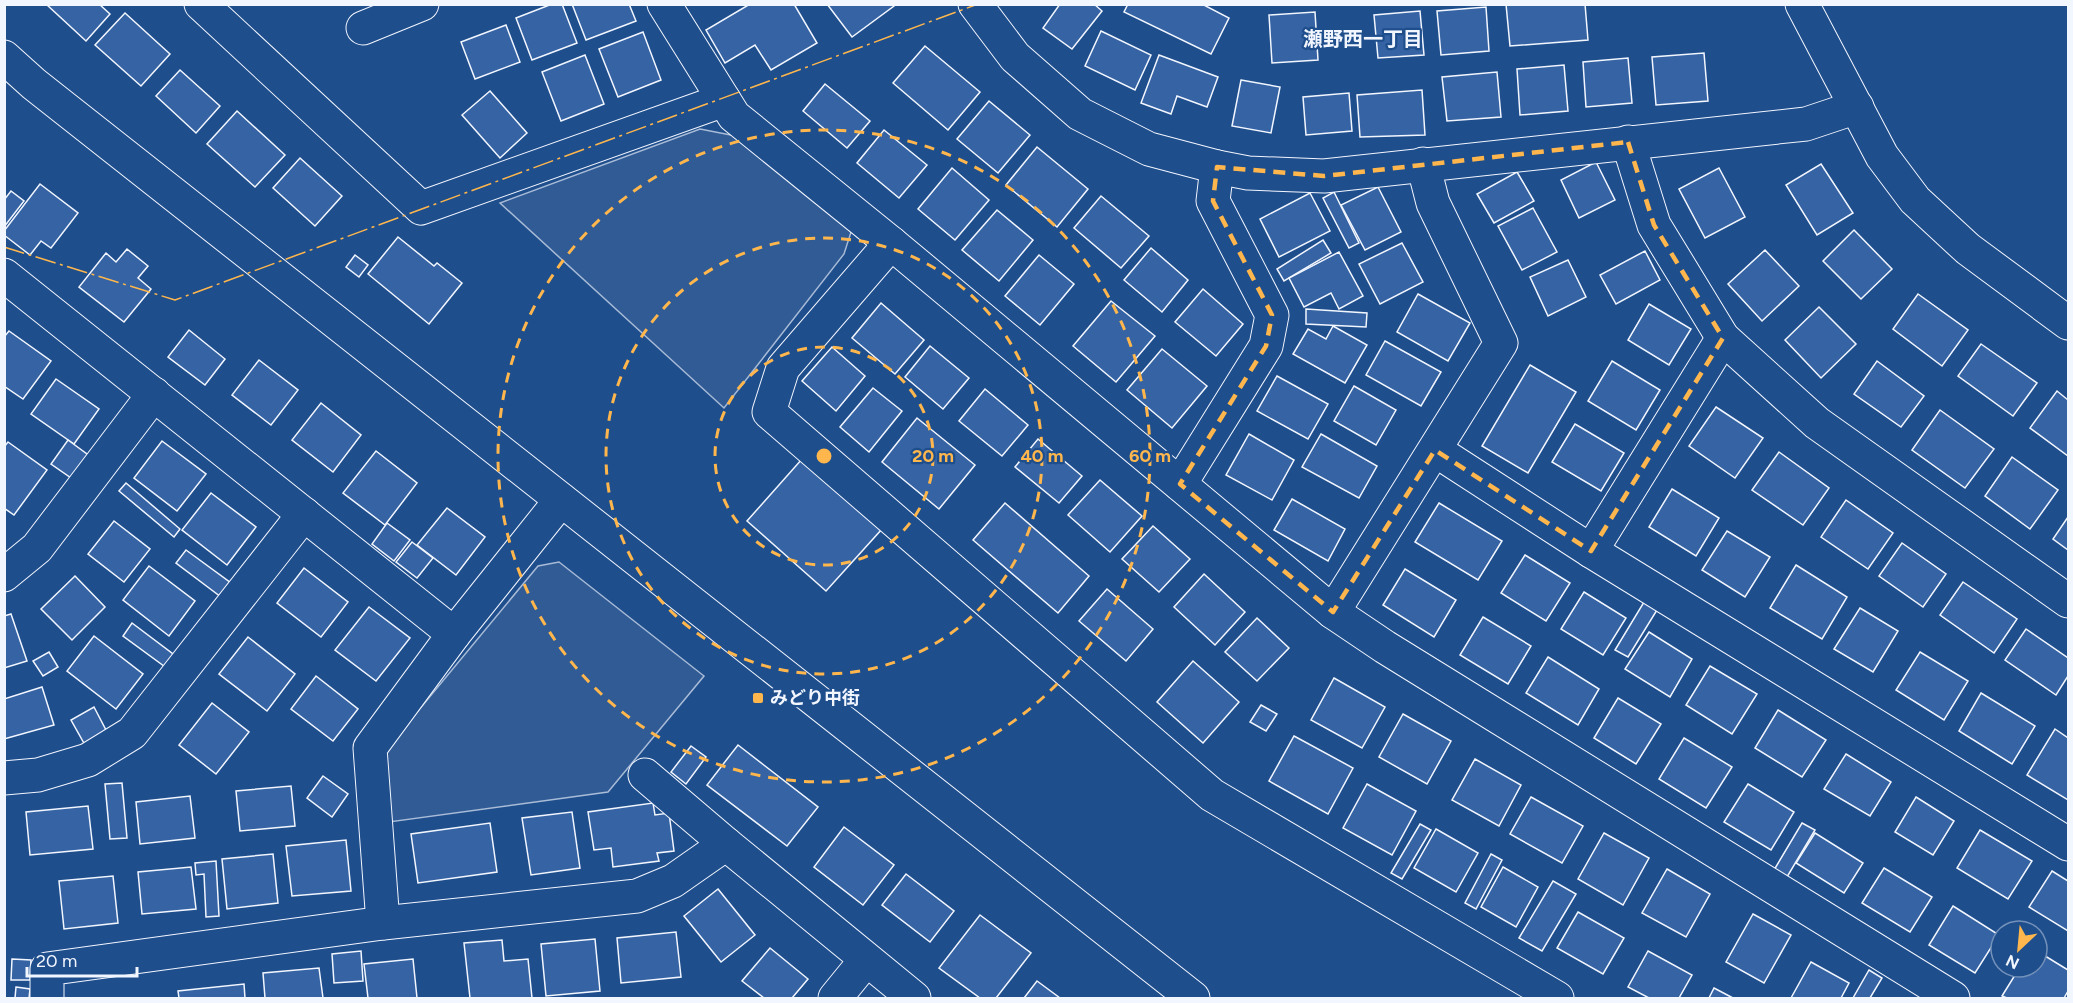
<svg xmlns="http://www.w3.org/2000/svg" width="2073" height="1003" viewBox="0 0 2073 1003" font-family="Figtree,'Noto Sans JP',sans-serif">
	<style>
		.built { fill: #305b95; stroke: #a8bbd7; stroke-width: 1.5 }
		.building { fill: #3563a3; stroke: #f2f6ff; stroke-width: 1.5 }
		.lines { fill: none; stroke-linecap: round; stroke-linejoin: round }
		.street-casing { stroke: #f2f6ff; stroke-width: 35 }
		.secondary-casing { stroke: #f2f6ff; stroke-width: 35 }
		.street { stroke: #1f4e8c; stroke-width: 33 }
		.secondary { stroke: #1f4e8c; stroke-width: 33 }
		.power { stroke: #ffb74d; stroke-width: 1.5; stroke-dasharray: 21 4.5 3 4.5; stroke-linecap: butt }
		.marked { fill: none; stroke: #ffb74d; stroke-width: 4.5; stroke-dasharray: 12 8; stroke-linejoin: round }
		.ring { fill: none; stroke: #ffb74d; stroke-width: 3; stroke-dasharray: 10 8 }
		.poi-dot { fill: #ffb74d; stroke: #1f4e8c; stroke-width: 2 }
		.labels { text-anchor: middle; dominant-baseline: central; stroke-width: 4.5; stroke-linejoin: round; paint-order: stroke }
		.poi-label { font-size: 18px; font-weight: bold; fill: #f2f6ff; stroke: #1f4e8c; text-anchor: start }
		.neighbourhood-label { font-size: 20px; font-weight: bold; fill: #f2f6ff; stroke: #1f4e8c }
		.centre { fill: #ffb74d; stroke: #1f4e8c; stroke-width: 3 }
		.ring-label { font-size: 18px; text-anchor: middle; font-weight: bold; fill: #ffb74d; stroke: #1f4e8c; stroke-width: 4.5; stroke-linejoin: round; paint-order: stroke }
	</style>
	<rect width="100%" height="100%" fill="#1f4e8c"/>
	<g class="built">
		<path d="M 700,129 L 741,137 L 852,229 L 844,254 L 724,408 L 500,203 Z"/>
		<path d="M 559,562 L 704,676 L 608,792 L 389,822 L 384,752 L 538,566 Z"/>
	</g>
	<g class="building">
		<path d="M 46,4 L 99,4 L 110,14 L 86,41 Z"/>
		<path d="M 552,4 L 562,4 L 577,43 L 532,60 L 516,18 Z"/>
		<path d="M 572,4 L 629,4 L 636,21 L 586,40 Z"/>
		<path d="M 750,4 L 794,4 L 817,43 L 771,70 L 755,45 L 725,63 L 706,30 Z"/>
		<path d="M 827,4 L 893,4 L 894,6 L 852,37 Z"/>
		<path d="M 1060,4 L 1094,4 L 1102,11 L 1072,49 L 1043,28 Z"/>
		<path d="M 1128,4 L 1202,4 L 1229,18 L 1211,54 L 1124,12 Z"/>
		<path d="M 1506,4 L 1585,4 L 1588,40 L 1510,46 Z"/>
		<path d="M 1486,7 L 1489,51 L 1441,55 L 1437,11 Z"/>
		<path d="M 1420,11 L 1424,55 L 1378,58 L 1374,15 Z"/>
		<path d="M 1315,12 L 1318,60 L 1272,63 L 1269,15 Z"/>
		<path d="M 125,13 L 170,54 L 141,86 L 95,45 Z"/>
		<path d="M 506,25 L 520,62 L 475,79 L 461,42 Z"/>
		<path d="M 1101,31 L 1151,55 L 1135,90 L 1085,66 Z"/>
		<path d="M 643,32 L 661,80 L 618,97 L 599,49 Z"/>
		<path d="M 925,46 L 980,92 L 948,130 L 893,83 Z"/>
		<path d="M 1704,53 L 1708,101 L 1656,105 L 1652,57 Z"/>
		<path d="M 585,55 L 604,104 L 561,121 L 542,72 Z"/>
		<path d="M 1159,55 L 1218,77 L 1207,107 L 1177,96 L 1171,114 L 1141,103 Z"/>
		<path d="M 1628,58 L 1632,103 L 1586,107 L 1583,62 Z"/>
		<path d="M 1564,65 L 1568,111 L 1520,115 L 1517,69 Z"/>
		<path d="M 180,70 L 220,106 L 196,133 L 156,96 Z"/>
		<path d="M 1497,72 L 1501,117 L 1447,121 L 1442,77 Z"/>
		<path d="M 1241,80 L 1280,87 L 1271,133 L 1232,126 Z"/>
		<path d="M 825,84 L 870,121 L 847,148 L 803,111 Z"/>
		<path d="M 1422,90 L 1425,135 L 1360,137 L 1357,95 Z"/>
		<path d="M 490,91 L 527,133 L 500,158 L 462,115 Z"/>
		<path d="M 1349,93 L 1352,131 L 1306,135 L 1303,97 Z"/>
		<path d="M 989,101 L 1030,135 L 998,173 L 957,139 Z"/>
		<path d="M 237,111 L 285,155 L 255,187 L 207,144 Z"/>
		<path d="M 884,130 L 927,165 L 899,198 L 857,163 Z"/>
		<path d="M 1037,147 L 1088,189 L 1057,227 L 1006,185 Z"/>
		<path d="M 300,158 L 342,196 L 315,226 L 273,188 Z"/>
		<path d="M 1596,162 L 1615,200 L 1579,218 L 1561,180 Z"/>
		<path d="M 1821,164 L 1853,213 L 1817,235 L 1786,185 Z"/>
		<path d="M 952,168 L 989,200 L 955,240 L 918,209 Z"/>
		<path d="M 1719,168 L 1745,217 L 1705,238 L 1679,189 Z"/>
		<path d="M 1517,172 L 1534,201 L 1494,223 L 1477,194 Z"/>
		<path d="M 40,184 L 78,213 L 51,248 L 41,241 L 30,255 L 4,235 L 4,231 Z"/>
		<path d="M 1378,187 L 1401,232 L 1365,250 L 1341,205 Z"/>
		<path d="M 11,191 L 24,201 L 4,227 L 4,200 Z"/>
		<path d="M 1334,192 L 1359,243 L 1349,248 L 1323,198 Z"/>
		<path d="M 1310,193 L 1330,231 L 1279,257 L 1260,219 Z"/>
		<path d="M 1101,196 L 1149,236 L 1121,268 L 1074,228 Z"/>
		<path d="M 1533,208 L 1557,252 L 1522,270 L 1498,226 Z"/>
		<path d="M 997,210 L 1033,240 L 999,281 L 962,250 Z"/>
		<path d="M 1854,230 L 1892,269 L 1861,299 L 1823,261 Z"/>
		<path d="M 398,237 L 434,266 L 437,263 L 462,283 L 429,324 L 368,274 Z"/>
		<path d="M 1323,240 L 1331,253 L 1284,281 L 1277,269 Z"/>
		<path d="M 1402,243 L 1423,282 L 1380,304 L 1359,264 Z"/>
		<path d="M 1151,248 L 1188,280 L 1162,312 L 1124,280 Z"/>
		<path d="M 127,249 L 148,266 L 138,278 L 151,289 L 124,322 L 79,287 L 106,253 L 116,262 Z"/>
		<path d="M 1765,250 L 1799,286 L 1762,321 L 1728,284 Z"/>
		<path d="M 1645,251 L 1660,280 L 1616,304 L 1600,275 Z"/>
		<path d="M 1339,252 L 1363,296 L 1339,309 L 1331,293 L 1304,307 L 1289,278 Z"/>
		<path d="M 355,255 L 368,265 L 359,277 L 346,267 Z"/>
		<path d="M 1039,255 L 1074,284 L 1040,325 L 1005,296 Z"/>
		<path d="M 1568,260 L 1586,297 L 1548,316 L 1530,277 Z"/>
		<path d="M 1203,289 L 1243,324 L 1216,356 L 1175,322 Z"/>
		<path d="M 1418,294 L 1470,323 L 1448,361 L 1397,332 Z"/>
		<path d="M 1918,294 L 1968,330 L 1942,366 L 1893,329 Z"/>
		<path d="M 1111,301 L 1155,336 L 1116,382 L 1073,346 Z"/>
		<path d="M 881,303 L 924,340 L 895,374 L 852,338 Z"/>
		<path d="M 1649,304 L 1691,329 L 1669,365 L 1628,340 Z"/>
		<path d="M 1819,307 L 1856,344 L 1821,378 L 1785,340 Z"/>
		<path d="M 1306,309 L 1367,313 L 1366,327 L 1306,324 Z"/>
		<path d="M 1333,326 L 1367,345 L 1345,383 L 1293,354 L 1308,329 L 1326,339 Z"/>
		<path d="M 189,330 L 225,359 L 205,385 L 168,357 Z"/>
		<path d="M 9,331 L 51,361 L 23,399 L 4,386 L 4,337 Z"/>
		<path d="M 1385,341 L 1441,372 L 1421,406 L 1366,375 Z"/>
		<path d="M 1981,344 L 2037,383 L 2013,416 L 1958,376 Z"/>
		<path d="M 930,346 L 969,378 L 943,409 L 905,377 Z"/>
		<path d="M 832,347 L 865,376 L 836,411 L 802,381 Z"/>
		<path d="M 1162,349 L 1207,386 L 1172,428 L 1127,390 Z"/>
		<path d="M 259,360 L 298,390 L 271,425 L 232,395 Z"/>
		<path d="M 1612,361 L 1660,390 L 1636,430 L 1588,401 Z"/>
		<path d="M 1877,361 L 1924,396 L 1901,427 L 1854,394 Z"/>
		<path d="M 1530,365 L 1576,392 L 1528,473 L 1482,446 Z"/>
		<path d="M 1277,376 L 1328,404 L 1308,439 L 1257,411 Z"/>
		<path d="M 56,379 L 99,409 L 74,444 L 31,414 Z"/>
		<path d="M 1354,386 L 1396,410 L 1376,445 L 1334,421 Z"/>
		<path d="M 873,388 L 902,411 L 869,452 L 840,427 Z"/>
		<path d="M 985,389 L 1028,425 L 1002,456 L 959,421 Z"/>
		<path d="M 2057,391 L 2068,400 L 2068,456 L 2030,428 Z"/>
		<path d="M 321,403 L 361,435 L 333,472 L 292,440 Z"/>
		<path d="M 1716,407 L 1763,438 L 1735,478 L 1689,446 Z"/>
		<path d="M 1940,410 L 1994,449 L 1965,488 L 1912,450 Z"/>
		<path d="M 917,418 L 975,465 L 939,509 L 882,462 Z"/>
		<path d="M 1575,424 L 1624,453 L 1601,491 L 1552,462 Z"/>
		<path d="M 1249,434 L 1294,460 L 1272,500 L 1226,475 Z"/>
		<path d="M 1321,434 L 1377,466 L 1359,498 L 1302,467 Z"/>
		<path d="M 1038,439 L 1082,476 L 1059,503 L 1015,467 Z"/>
		<path d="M 68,440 L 91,457 L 74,480 L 51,464 Z"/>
		<path d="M 162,441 L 206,474 L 177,511 L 134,478 Z"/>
		<path d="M 8,442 L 47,470 L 14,515 L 4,508 L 4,447 Z"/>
		<path d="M 376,451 L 417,483 L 385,525 L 343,493 Z"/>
		<path d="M 1779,452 L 1829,488 L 1803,525 L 1752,490 Z"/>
		<path d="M 2012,457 L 2058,490 L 2030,529 L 1985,496 Z"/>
		<path d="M 802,459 L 882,529 L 826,591 L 747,521 Z"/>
		<path d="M 1100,480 L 1142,516 L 1110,552 L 1068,515 Z"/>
		<path d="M 126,483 L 180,529 L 174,537 L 119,491 Z"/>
		<path d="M 1672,489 L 1719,518 L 1696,556 L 1649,527 Z"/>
		<path d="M 211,493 L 256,527 L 227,565 L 182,530 Z"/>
		<path d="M 1292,499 L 1345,529 L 1328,561 L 1274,530 Z"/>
		<path d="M 1846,500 L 1893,533 L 1868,569 L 1821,537 Z"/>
		<path d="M 1005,503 L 1089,576 L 1058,613 L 973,540 Z"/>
		<path d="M 1439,503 L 1502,541 L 1478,580 L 1415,542 Z"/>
		<path d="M 447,508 L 485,537 L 456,575 L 417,545 Z"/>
		<path d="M 2068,517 L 2068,550 L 2053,539 Z"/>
		<path d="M 114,521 L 150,549 L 124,582 L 88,554 Z"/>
		<path d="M 387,523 L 410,540 L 394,561 L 372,544 Z"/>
		<path d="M 1153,526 L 1190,559 L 1159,592 L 1122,559 Z"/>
		<path d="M 1727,531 L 1770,557 L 1745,597 L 1702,570 Z"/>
		<path d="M 412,542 L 433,558 L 417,578 L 396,562 Z"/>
		<path d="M 1902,543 L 1946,574 L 1923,607 L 1879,576 Z"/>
		<path d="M 186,550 L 231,583 L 221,597 L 176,563 Z"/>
		<path d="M 1525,555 L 1570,583 L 1546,621 L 1501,593 Z"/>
		<path d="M 1796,565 L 1847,597 L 1822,639 L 1770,608 Z"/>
		<path d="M 149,566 L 195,601 L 169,636 L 123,600 Z"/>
		<path d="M 304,568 L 348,602 L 321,637 L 277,603 Z"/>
		<path d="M 1405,569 L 1456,600 L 1434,637 L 1383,605 Z"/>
		<path d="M 1204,574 L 1245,612 L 1215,645 L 1174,607 Z"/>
		<path d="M 75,576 L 105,607 L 72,640 L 41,609 Z"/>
		<path d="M 1963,582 L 2017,619 L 1994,653 L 1940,615 Z"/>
		<path d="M 1107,589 L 1153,629 L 1126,661 L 1079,621 Z"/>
		<path d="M 1584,592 L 1626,618 L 1603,655 L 1561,629 Z"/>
		<path d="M 1644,602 L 1657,610 L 1628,657 L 1615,650 Z"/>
		<path d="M 369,607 L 410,638 L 376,681 L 335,650 Z"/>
		<path d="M 1860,608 L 1898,631 L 1873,672 L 1834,649 Z"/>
		<path d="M 11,614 L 27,661 L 4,668 L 4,616 Z"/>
		<path d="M 1483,617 L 1531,646 L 1508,684 L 1460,655 Z"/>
		<path d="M 1257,618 L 1289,648 L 1257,681 L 1225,652 Z"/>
		<path d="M 132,623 L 177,657 L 168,669 L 123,636 Z"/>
		<path d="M 2026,629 L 2068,658 L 2068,676 L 2056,695 L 2005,660 Z"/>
		<path d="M 1649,632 L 1692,659 L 1670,697 L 1625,669 Z"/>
		<path d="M 94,636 L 143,674 L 116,709 L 67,671 Z"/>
		<path d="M 248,637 L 295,674 L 267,711 L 219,674 Z"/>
		<path d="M 49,652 L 58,667 L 43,676 L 33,661 Z"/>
		<path d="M 1920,652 L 1968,681 L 1944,720 L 1896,690 Z"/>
		<path d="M 1548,657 L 1599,689 L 1578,725 L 1526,693 Z"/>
		<path d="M 1193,661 L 1239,702 L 1203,743 L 1157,702 Z"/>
		<path d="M 1710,666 L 1757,694 L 1732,734 L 1686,705 Z"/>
		<path d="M 316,676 L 358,709 L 333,741 L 291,709 Z"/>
		<path d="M 1334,678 L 1385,707 L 1362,748 L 1311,720 Z"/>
		<path d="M 42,687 L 54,725 L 4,739 L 4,699 Z"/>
		<path d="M 1981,693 L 2035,726 L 2012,764 L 1959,731 Z"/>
		<path d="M 1618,698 L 1661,724 L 1636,764 L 1594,738 Z"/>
		<path d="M 212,703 L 249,732 L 216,774 L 179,745 Z"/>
		<path d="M 1261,705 L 1277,714 L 1266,731 L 1250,722 Z"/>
		<path d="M 94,707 L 107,732 L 85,745 L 71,720 Z"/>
		<path d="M 1778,710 L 1826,740 L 1802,777 L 1755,748 Z"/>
		<path d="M 1403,714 L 1451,741 L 1427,784 L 1379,757 Z"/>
		<path d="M 2055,729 L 2068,738 L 2068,800 L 2027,775 Z"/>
		<path d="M 1294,736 L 1353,768 L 1328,814 L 1269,781 Z"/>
		<path d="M 1684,738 L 1732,767 L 1706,808 L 1659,779 Z"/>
		<path d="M 738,745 L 818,807 L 787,846 L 707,785 Z"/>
		<path d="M 691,746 L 706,757 L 686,784 L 671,772 Z"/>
		<path d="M 1846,754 L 1891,782 L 1870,816 L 1824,789 Z"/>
		<path d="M 1475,759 L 1521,785 L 1499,826 L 1452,800 Z"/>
		<path d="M 323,776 L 348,794 L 332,817 L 307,798 Z"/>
		<path d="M 122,783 L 127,838 L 110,839 L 105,784 Z"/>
		<path d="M 1367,784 L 1416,811 L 1392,855 L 1343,828 Z"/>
		<path d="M 1748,784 L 1794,812 L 1771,850 L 1724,822 Z"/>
		<path d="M 291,786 L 295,826 L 240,831 L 236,791 Z"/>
		<path d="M 190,796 L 195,838 L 140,844 L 136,802 Z"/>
		<path d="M 1531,797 L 1583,826 L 1562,863 L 1510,834 Z"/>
		<path d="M 1916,797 L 1954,821 L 1933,855 L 1895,832 Z"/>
		<path d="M 653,803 L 655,815 L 669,813 L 674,851 L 657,853 L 659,861 L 613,867 L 611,848 L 594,850 L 588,812 Z"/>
		<path d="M 88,806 L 93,849 L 30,855 L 26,812 Z"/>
		<path d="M 572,812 L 580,868 L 531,875 L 522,818 Z"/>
		<path d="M 490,823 L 497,872 L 418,883 L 411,834 Z"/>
		<path d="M 1802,823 L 1815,830 L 1787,877 L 1774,870 Z"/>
		<path d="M 1420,824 L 1431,830 L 1402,879 L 1391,873 Z"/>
		<path d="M 844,827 L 894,865 L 863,905 L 814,867 Z"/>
		<path d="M 1436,829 L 1478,853 L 1456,892 L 1414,868 Z"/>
		<path d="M 1980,830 L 2032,861 L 2008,899 L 1957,868 Z"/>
		<path d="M 1604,833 L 1649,858 L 1623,905 L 1578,879 Z"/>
		<path d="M 1815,833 L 1863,863 L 1844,893 L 1796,863 Z"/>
		<path d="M 346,840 L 351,891 L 292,896 L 286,846 Z"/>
		<path d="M 273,854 L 278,903 L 227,909 L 222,859 Z"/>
		<path d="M 1491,854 L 1502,860 L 1476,909 L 1465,903 Z"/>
		<path d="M 216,861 L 219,916 L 206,917 L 204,874 L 196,875 L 195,863 Z"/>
		<path d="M 191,867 L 196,909 L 142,914 L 138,872 Z"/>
		<path d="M 1503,867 L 1538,887 L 1516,927 L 1481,907 Z"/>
		<path d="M 1884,868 L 1932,897 L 1910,932 L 1862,903 Z"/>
		<path d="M 1667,869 L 1710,894 L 1686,937 L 1642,913 Z"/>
		<path d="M 2052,871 L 2068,881 L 2068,931 L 2029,907 Z"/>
		<path d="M 906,874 L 954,911 L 930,942 L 882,905 Z"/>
		<path d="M 113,876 L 118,923 L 64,929 L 59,881 Z"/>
		<path d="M 1553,881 L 1576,894 L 1542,951 L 1519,938 Z"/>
		<path d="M 718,889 L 755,935 L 721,962 L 684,916 Z"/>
		<path d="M 1953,906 L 1999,935 L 1975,973 L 1929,945 Z"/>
		<path d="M 1578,912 L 1624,938 L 1603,974 L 1557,948 Z"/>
		<path d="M 1753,914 L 1791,935 L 1764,983 L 1726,962 Z"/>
		<path d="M 980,915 L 1031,953 L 996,998 L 980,998 L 939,968 Z"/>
		<path d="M 676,932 L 681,977 L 621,983 L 617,938 Z"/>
		<path d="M 595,939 L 600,991 L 546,996 L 541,944 Z"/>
		<path d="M 502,940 L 504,961 L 528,959 L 532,998 L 470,998 L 464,943 Z"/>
		<path d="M 770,948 L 808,979 L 792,998 L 764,998 L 742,981 Z"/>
		<path d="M 361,951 L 363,981 L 334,983 L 332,954 Z"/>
		<path d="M 1648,951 L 1692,975 L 1679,998 L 1649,998 L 1628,987 Z"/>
		<path d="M 2037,951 L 2068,970 L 2068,991 L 2064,998 L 2007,998 L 2002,996 L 2020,967 L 2037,967 Z"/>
		<path d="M 12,959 L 31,960 L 30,980 L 11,980 Z"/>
		<path d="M 413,959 L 417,998 L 368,998 L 364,964 Z"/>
		<path d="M 1811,962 L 1849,983 L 1841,998 L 1791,998 Z"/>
		<path d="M 319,968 L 323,998 L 265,998 L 263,973 Z"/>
		<path d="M 1869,970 L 1882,978 L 1870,998 L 1853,998 Z"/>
		<path d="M 1037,981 L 1060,998 L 1024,998 Z"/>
		<path d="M 244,984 L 245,998 L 179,998 L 178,991 Z"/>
		<path d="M 16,987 L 30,989 L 29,998 L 15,998 Z"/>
		<path d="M 1714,988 L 1733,998 L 1709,998 Z"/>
	</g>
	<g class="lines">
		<g class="street-casing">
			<g id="street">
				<path d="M 201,4 L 421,208 L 724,100"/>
				<path d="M 664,4 L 734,116 L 891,243 L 1333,612 L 1385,647 L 1953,998"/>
				<path d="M 975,4 L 1015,57 L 1080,114 L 1149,149 L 1217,167 L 1248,173 L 1324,176 L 1806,124 L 1857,107"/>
				<path d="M 1802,4 L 1882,156 L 1915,200 L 1968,249 L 2068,323"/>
				<path d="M 363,28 L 422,4"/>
				<path d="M 1628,142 L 1654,225 L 1723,338 L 1817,423 L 2068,601"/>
				<path d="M 891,243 L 783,368 L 769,412 L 1212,795 L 1557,998"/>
				<path d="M 4,275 L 454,634 L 370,748 L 383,923 L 637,896 L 673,881 L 726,844 L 914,998"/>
				<path d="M 1435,450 L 1591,551 L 2068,844"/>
				<path d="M 1180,484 L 1266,346 L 1272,315 L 1213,201 L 1217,167"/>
				<path d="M 1591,551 L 1723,338"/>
				<path d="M 4,575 L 37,548 L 154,394"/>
				<path d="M 1333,612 L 1501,343 L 1433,203 L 1423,164"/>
				<path d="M 454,634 L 561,500"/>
				<path d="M 645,775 L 726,844"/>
				<path d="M 4,778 L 38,775 L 88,760 L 132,733 L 304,514"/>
				<path d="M 47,998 L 47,969 L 383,923"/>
				<path d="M 835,998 L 866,960"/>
			</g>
		</g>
		<g class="secondary-casing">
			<path id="secondary" d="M 4,57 L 34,84 L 1193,998"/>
		</g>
		<use href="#street" class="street"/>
		<use href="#secondary" class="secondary"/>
		<path class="power" d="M 4,247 L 175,300 L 978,4"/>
	</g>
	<path class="marked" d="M 1628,142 L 1654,225 L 1723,338 L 1591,551 L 1435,450 L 1333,612 L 1180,484 L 1266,346 L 1272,315 L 1213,201 L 1217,167 L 1324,176 Z"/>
	<g class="ring">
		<circle cx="824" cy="456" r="109"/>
		<circle cx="824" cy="456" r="218"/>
		<circle cx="824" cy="456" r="326"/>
	</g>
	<rect class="poi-dot" x="752" y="692" width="12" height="12" rx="3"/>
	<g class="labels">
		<g class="poi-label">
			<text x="770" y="698">みどり中街</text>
		</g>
		<g class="neighbourhood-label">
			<text x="1363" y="39">瀬野西一丁目</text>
		</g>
	</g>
	<circle cx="824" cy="456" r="9" class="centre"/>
	<g class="ring-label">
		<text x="933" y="462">20 m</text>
		<text x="1042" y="462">40 m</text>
		<text x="1150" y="462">60 m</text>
	</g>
	<rect width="2073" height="1003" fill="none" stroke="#f2f6ff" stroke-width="12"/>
	<g transform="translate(2019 949) rotate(206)"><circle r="28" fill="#1f4e8c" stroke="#7391ba" stroke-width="1.5"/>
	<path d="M0-4.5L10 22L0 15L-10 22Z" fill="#ffb74d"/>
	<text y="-9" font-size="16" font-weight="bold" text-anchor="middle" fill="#f2f6ff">N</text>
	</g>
	<path d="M27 967v9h110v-9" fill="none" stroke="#f2f6ff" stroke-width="3"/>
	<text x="36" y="967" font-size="18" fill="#f2f6ff" stroke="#1f4e8c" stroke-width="4.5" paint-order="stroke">20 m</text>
</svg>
